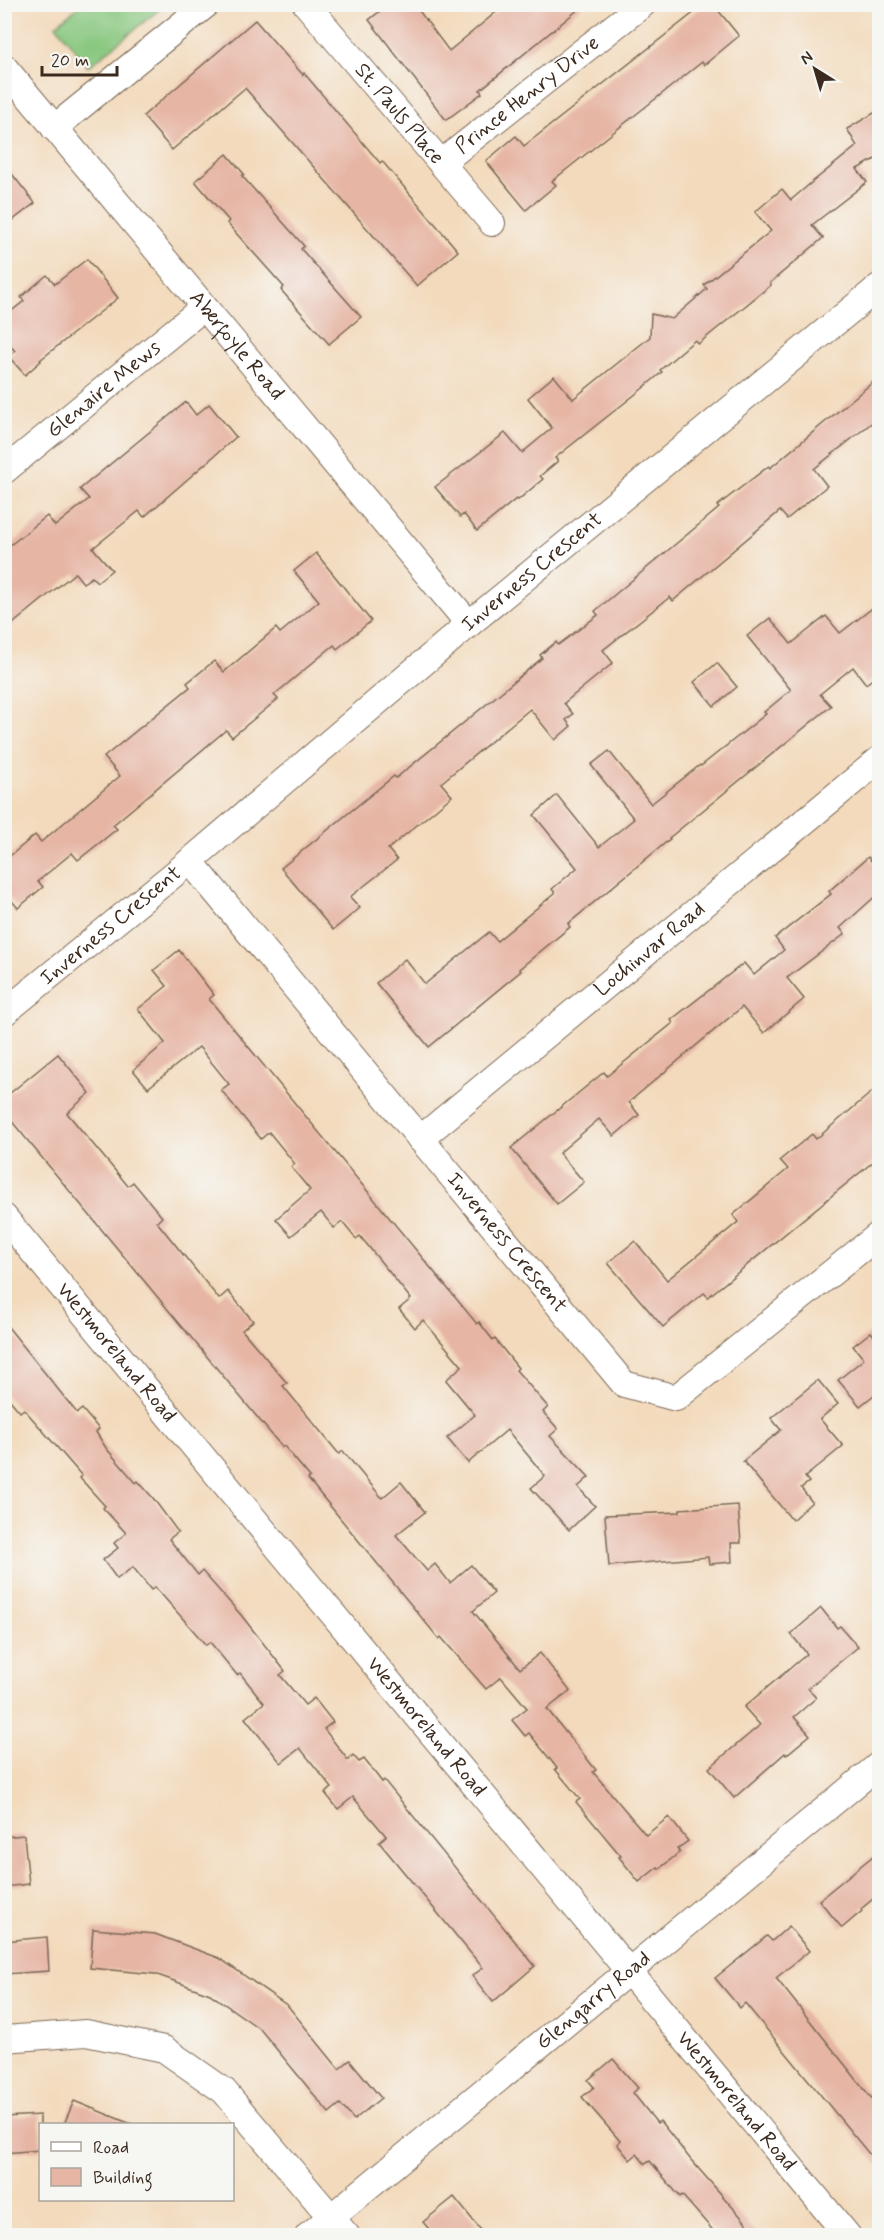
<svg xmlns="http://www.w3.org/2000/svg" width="884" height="2240" viewBox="0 0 884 2240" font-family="Mynerve,sans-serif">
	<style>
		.green { fill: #88c77f; stroke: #62784e; stroke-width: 1.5 }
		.building { fill: #e6b5a4 }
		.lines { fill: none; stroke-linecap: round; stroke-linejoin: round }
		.minor-casing { stroke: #7b6855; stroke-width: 28 }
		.minor { stroke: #fff; stroke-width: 26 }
		.labels { text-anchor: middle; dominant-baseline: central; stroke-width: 4.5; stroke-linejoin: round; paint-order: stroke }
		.street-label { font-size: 21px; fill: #3b2a1e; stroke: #f6f6f2 }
	</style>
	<rect width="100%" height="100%" fill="#f6f6f2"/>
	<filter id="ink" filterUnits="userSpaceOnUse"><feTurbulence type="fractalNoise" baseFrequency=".0167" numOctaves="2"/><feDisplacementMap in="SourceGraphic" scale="12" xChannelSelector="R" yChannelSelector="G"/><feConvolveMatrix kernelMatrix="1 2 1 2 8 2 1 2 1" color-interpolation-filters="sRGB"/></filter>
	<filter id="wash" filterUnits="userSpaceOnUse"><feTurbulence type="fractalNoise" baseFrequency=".008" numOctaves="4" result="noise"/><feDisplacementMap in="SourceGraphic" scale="24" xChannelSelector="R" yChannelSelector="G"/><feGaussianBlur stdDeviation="1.35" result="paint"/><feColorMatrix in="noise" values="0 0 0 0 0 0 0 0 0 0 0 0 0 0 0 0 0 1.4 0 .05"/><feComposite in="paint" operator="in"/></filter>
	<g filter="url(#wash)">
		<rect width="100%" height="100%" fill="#f3dabc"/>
		<path class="green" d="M 81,5 L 81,4 L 165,5 L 88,67 L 56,25 Z"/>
		<g id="blocks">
			<g class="building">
				<path d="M 389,4 L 414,4 L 449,51 L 506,4 L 585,4 L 480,90 L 482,93 L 446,120 L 369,20 Z"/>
				<path d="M 705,4 L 713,4 L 739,36 L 704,65 L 702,62 L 552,181 L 556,185 L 526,210 L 486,161 L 516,136 L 524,146 Z"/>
				<path d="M 255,20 L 303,75 L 304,73 L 380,163 L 382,161 L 458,251 L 417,286 L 245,88 L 172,150 L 143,116 Z"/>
				<path d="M 879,110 L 879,157 L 857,169 L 867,182 L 812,225 L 823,238 L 770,283 L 771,285 L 698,344 L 695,340 L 660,370 L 662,372 L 642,389 L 555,458 L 558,461 L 540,476 L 543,479 L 518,500 L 516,499 L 477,531 L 464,514 L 460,517 L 435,487 L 505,433 L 522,453 L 552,428 L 528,398 L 554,376 L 573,399 L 650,337 L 651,314 L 672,319 L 707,289 L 704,285 L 771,231 L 755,212 L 782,189 L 791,200 L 811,183 L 857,146 L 847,129 Z"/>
				<path d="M 227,154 L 244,174 L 242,176 L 304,246 L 301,249 L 361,317 L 329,344 L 281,290 L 284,287 L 227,223 L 229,221 L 195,181 Z"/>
				<path d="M 4,164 L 35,203 L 4,227 Z"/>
				<path d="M 87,259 L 118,298 L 40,360 L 41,361 L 25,375 L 8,356 L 15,351 L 4,339 L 4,317 L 24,301 L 21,297 L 47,275 L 55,284 Z"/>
				<path d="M 879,377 L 879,417 L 814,469 L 827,486 L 787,519 L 780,511 L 673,601 L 670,597 L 603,650 L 613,663 L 564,703 L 573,714 L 566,720 L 571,726 L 555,740 L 530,709 L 441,783 L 452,796 L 388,849 L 397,860 L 350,897 L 360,908 L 333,930 L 281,868 L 394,776 L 396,778 L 499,694 L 542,658 L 540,655 L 556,642 L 558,645 L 598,615 L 595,611 L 719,508 L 717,506 L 769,466 L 770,468 Z"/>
				<path d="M 186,402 L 196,415 L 209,404 L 236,437 L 144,517 L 139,511 L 93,548 L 112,570 L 97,582 L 92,577 L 83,583 L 75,573 L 4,631 L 4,550 L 47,516 L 55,526 L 89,499 L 80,489 Z"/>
				<path d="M 316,553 L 371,621 L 337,649 L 334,645 L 274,695 L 278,699 L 232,737 L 226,730 L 113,825 L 117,829 L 78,860 L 72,853 L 38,881 L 43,887 L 18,908 L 4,892 L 4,861 L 35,835 L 41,842 L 120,776 L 104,757 L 190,687 L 187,683 L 214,661 L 224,672 L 276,628 L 280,633 L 319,601 L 294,571 Z"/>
				<path d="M 879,603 L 879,674 L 866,684 L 853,667 L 820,694 L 831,706 L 669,838 L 670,839 L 568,924 L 570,927 L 519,969 L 521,971 L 429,1047 L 376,983 L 405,959 L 425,984 L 489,932 L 497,941 L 555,893 L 552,889 L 577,868 L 534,815 L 557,795 L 599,847 L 634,819 L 591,765 L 609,751 L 651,804 L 700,765 L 701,766 L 766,714 L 764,712 L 791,690 L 747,636 L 770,618 L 791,644 L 826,616 L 840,633 Z"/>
				<path d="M 717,663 L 737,687 L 714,706 L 694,682 Z"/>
				<path d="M 868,857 L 879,870 L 879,893 L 840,928 L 845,934 L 787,978 L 804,999 L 764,1033 L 742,1007 L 629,1102 L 639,1115 L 614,1136 L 599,1119 L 559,1153 L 584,1182 L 557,1204 L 511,1148 L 604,1072 L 607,1076 L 673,1023 L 671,1020 L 744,963 L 754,975 L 784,950 L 775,938 L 831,894 L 829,891 Z"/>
				<path d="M 179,950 L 214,995 L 209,999 L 477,1324 L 479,1322 L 493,1340 L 495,1339 L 518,1368 L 516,1370 L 548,1407 L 543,1412 L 558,1429 L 550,1436 L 589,1477 L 578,1487 L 595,1506 L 569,1530 L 531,1488 L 545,1476 L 507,1430 L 468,1463 L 447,1438 L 475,1415 L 446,1380 L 462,1366 L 423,1320 L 415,1328 L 399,1309 L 411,1299 L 360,1236 L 356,1239 L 342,1222 L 334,1228 L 321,1212 L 291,1236 L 276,1219 L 310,1190 L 291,1167 L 295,1164 L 269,1132 L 261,1139 L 221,1090 L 229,1084 L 199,1047 L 148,1088 L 133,1070 L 165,1043 L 138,1009 L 167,986 L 154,970 Z"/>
				<path d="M 58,1054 L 90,1093 L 67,1113 L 128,1186 L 133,1182 L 162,1217 L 157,1222 L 219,1299 L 228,1291 L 253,1321 L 242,1330 L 287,1383 L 283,1386 L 339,1454 L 343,1451 L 382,1498 L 401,1482 L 425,1512 L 396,1535 L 427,1571 L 435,1564 L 450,1583 L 471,1565 L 494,1593 L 473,1611 L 520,1669 L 540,1653 L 570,1691 L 547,1709 L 596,1770 L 593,1772 L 646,1835 L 669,1817 L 688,1841 L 677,1849 L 680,1852 L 659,1869 L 658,1867 L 639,1882 L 619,1857 L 621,1856 L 576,1802 L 580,1799 L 555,1769 L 557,1768 L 529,1733 L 525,1736 L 512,1720 L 527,1708 L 501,1677 L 486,1689 L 441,1637 L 439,1639 L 308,1479 L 310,1477 L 284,1446 L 282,1447 L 4,1112 L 4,1098 Z"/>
				<path d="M 879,1086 L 879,1157 L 708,1297 L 704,1293 L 663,1327 L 608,1263 L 635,1241 L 667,1280 L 738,1222 L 733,1215 L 788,1169 L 780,1160 L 812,1134 L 816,1139 Z"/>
				<path d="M 4,1322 L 77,1413 L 82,1409 L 99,1429 L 96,1432 L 106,1448 L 136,1483 L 138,1481 L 153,1498 L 178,1532 L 169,1539 L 198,1575 L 202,1571 L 241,1615 L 285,1671 L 280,1675 L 305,1705 L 314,1698 L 333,1722 L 324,1729 L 348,1760 L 353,1755 L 359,1762 L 364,1759 L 382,1782 L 384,1780 L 535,1966 L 493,2002 L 472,1976 L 483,1968 L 379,1842 L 386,1836 L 353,1797 L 338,1809 L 325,1793 L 332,1788 L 300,1748 L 281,1763 L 245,1718 L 264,1703 L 240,1673 L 237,1675 L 210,1642 L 206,1645 L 155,1587 L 151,1590 L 133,1567 L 117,1579 L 103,1560 L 118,1548 L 114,1543 L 126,1533 L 103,1508 L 105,1506 L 80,1478 L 82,1476 L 24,1409 L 20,1412 L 4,1393 Z"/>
				<path d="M 871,1332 L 879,1342 L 879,1391 L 860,1406 L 838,1380 L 864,1359 L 853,1346 Z"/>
				<path d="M 818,1380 L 838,1404 L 820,1419 L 843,1446 L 805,1477 L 809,1482 L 801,1488 L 812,1502 L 792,1520 L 743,1461 L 781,1430 L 771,1418 Z"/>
				<path d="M 738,1505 L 741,1543 L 731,1543 L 732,1562 L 709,1564 L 708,1557 L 609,1566 L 605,1515 L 680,1512 L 680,1509 Z"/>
				<path d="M 821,1608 L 837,1628 L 840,1626 L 858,1647 L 808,1688 L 816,1698 L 794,1717 L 810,1735 L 786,1755 L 785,1753 L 734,1798 L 709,1768 L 760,1725 L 744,1707 L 807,1654 L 791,1634 Z"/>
				<path d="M 24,1835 L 29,1884 L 4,1887 L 4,1837 Z"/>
				<path d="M 879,1851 L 879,1894 L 861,1909 L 862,1911 L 842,1928 L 819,1900 Z"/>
				<path d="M 789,1926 L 809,1951 L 776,1978 L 869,2095 L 879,2106 L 879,2166 L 745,2003 L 740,2008 L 715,1978 L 767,1936 L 772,1941 Z"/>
				<path d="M 93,1929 L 155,1934 L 219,1958 L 288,2006 L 339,2069 L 350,2060 L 381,2098 L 354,2120 L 340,2104 L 329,2113 L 260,2029 L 210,1994 L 155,1974 L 90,1968 Z"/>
				<path d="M 47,1937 L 49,1971 L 4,1974 L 4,1941 Z"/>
				<path d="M 613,2059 L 638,2088 L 633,2093 L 657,2123 L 660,2121 L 691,2160 L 757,2235 L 717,2235 L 682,2195 L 680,2197 L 650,2161 L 645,2164 L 637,2154 L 630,2160 L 617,2144 L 620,2141 L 582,2097 L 594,2087 L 588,2080 Z"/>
				<path d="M 74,2101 L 131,2124 L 64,2124 Z"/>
				<path d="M 40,2115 L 40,2150 L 4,2153 L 4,2117 Z"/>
				<path d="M 454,2197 L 485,2235 L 434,2235 L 423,2222 Z"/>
			</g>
		</g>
	</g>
	<g filter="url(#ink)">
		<use href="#blocks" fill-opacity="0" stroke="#7b6855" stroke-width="1.5"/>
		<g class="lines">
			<g class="minor-casing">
				<g id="minor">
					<path id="s1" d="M 306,4 L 492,223"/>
					<path id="s2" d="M 4,67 L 469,624"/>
					<path d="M 54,128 L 207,4"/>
					<path id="s3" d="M 441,163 L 643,4"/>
					<path id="s4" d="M 4,471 L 204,307"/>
					<path id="s5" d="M 190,861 L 624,1384 L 676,1398 L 880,1234"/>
					<path id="s6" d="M 4,1013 L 190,861 L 469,624 L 880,286"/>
					<path id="s7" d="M 420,1139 L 880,759"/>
					<path id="s8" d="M 4,1217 L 848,2236"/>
					<path d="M 4,2039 L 86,2033 L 164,2049 L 224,2091 L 347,2236"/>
					<path id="s9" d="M 308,2236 L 880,1764"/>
				</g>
			</g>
			<use href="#minor" class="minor"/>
		</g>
	</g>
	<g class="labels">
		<g class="street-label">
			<text stroke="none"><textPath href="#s3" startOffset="110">Prince Henry Drive</textPath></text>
			<text stroke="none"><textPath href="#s1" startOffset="144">St. Pauls Place</textPath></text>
			<text stroke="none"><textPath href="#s2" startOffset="363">Aberfoyle Road</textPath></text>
			<text stroke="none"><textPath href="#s4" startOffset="129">Glenaire Mews</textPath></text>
			<text stroke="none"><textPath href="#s6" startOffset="688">Inverness Crescent</textPath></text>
			<text stroke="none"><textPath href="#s6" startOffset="138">Inverness Crescent</textPath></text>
			<text stroke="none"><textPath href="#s7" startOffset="298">Lochinvar Road</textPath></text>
			<text stroke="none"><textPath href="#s5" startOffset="496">Inverness Crescent</textPath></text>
			<text stroke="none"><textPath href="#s8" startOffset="176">Westmoreland Road</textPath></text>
			<text stroke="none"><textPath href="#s8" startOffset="662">Westmoreland Road</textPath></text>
			<text stroke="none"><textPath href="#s9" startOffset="370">Glengarry Road</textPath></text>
			<text stroke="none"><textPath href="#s8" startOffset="1148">Westmoreland Road</textPath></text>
		</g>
	</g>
	<rect width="884" height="2240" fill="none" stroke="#f6f6f2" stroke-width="24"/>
	<rect x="39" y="2123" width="195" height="78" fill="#f6f6f2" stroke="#aba49d" stroke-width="1.5"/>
	<rect x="51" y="2142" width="30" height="9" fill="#ffffff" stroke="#aba49d" stroke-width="1.5"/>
	<text x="93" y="2153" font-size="18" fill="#3b2a1e">Road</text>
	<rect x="51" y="2168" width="30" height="18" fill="#e6b5a4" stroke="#aba49d" stroke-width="1.5"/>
	<text x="93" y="2183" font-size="18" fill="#3b2a1e">Building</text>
	<g transform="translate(815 69) rotate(323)" stroke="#f6f6f2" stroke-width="4.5" paint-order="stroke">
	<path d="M0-4.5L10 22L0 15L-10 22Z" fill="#3b2a1e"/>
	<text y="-9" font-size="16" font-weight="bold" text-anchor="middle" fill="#3b2a1e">N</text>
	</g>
	<path d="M42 66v9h75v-9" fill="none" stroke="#3b2a1e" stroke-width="3"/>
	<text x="51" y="66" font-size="18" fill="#3b2a1e" stroke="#f6f6f2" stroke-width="4.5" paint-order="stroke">20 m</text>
</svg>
